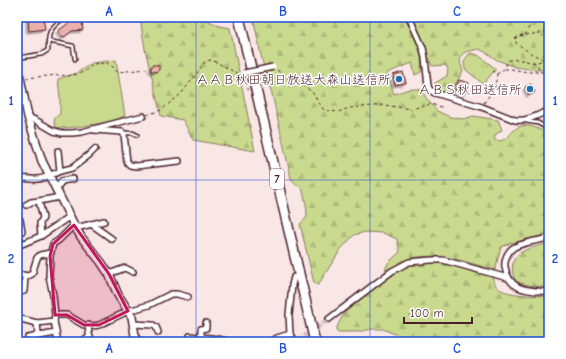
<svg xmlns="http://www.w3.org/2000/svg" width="566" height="359" viewBox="0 0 566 359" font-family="'Comic Neue','Klee One',sans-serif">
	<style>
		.grass { fill: #c9da8e; stroke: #8a7c5c }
		.forest { fill: url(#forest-firs); stroke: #8a7c5c }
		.park { fill: url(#park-tufts); stroke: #8a7c5c }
		.building { fill: #ebb0aa; stroke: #4a1f2b; filter: url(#shadow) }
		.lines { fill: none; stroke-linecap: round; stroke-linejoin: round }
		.street-tunnel { stroke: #d6bfc1; stroke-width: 5; stroke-dasharray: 5 2.5; stroke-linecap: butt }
		.lane-casing { stroke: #4a1f2b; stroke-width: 5.5 }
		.street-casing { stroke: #4a1f2b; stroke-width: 8 }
		.secondary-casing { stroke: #4a1f2b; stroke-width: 10 }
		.highway-casing { stroke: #4a1f2b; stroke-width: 12 }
		.path { stroke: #4a1f2b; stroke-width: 1; stroke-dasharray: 3 3; stroke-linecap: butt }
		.lane { stroke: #fff; stroke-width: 2.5 }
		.street { stroke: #fff; stroke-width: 5 }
		.secondary { stroke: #fff; stroke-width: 7 }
		.highway { stroke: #fff; stroke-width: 9 }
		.street-bridge-casing { stroke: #4a1f2b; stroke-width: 8; stroke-linecap: butt }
		.street-bridge { stroke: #fff; stroke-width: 5 }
		.marked { fill: #c2185b; fill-opacity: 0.2; stroke: #c2185b; stroke-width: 3; stroke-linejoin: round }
		.grid { fill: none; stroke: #1d4ed8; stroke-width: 1; stroke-opacity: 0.55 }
		.poi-dot { fill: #1f6fb2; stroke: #fff; stroke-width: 1.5 }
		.labels { text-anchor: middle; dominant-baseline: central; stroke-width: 3; stroke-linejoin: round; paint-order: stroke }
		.shield { fill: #fff; stroke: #80626b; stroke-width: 1 }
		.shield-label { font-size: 12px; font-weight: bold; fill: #4a1f2b }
		.poi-label { font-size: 13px; fill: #4a1f2b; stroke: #fff; text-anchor: end }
		.neatline { fill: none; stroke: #1d4ed8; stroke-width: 1.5 }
		.grid-label { font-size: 13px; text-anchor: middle; font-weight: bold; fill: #1d4ed8 }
	</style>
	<defs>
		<pattern id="forest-firs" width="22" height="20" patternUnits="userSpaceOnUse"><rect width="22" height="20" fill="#c9da8e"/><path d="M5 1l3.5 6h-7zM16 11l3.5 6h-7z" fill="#aebb7b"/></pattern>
		<pattern id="park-tufts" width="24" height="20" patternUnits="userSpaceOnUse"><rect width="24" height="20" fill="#c9da8e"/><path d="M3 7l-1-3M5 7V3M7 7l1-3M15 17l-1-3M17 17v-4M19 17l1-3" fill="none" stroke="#aebb7b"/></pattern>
		<filter id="shadow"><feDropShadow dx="-2.5" dy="2.5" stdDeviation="0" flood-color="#0004"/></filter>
	</defs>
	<rect width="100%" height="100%" fill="#f9e7e6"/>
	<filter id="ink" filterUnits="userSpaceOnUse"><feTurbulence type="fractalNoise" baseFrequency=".025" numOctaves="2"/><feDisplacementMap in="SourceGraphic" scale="8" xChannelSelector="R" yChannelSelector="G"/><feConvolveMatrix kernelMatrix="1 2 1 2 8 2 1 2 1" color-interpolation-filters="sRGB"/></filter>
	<g filter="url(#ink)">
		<path class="grass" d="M 116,60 L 125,116 C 120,118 115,120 110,121 C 99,124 64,130 56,127 L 54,120 L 56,117 L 60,114 L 60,97 L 58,79 L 77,73 L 92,63 Z"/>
		<g class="forest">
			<path d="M 143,17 L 201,17 L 219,26 L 230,28 L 255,151 L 193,140 L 183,120 L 161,116 L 145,49 L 141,25 Z"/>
			<path d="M 253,17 L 404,17 C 413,34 424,52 421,72 L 415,75 L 412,63 L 387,73 L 394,94 C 403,91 412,87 422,90 L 426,98 L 437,111 L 450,117 L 464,119 L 473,116 L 498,120 L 502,130 L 497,133 L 494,137 L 495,140 C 509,144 510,129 521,126 C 528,123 543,131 549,134 L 549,234 L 511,243 L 501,247 L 495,270 C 469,263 441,252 413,258 C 403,260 396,269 385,270 L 388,263 L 400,252 L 397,239 L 383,233 L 365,232 L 354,235 L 341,249 L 318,285 L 314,283 L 300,224 L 307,217 C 307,207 305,198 302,188 L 295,184 L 291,178 L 272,94 L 262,60 Z"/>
			<path d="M 413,17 L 549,17 L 549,73 L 546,70 L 529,69 L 515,67 L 497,60 L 487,53 L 479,49 L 465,52 L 461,56 L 460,62 L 463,71 L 452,90 L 441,93 L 435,87 L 435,83 L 447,76 L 448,69 L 445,65 L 432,66 Z"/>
			<path d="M 549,243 L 549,288 C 541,286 528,286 521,283 C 516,282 514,278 513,274 C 508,250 532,248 549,243 Z"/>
			<path d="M 434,263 L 450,264 L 492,277 C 493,280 495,285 498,288 C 505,295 538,296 549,296 L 549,342 L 363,342 L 395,340 L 398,339 L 397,335 L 383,329 L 373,329 L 356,332 L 337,332 L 336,329 L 344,313 L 398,269 L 412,264 Z"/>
		</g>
		<path class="park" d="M 470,53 L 478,55 L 496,69 L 483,84 L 465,69 L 464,61 Z"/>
		<g class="building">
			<path d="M 28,17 L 43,17 L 45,29 L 29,31 Z"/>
			<path d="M 69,17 L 73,17 L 73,22 L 82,21 L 83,30 L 72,31 L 63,38 L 58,31 L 70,22 Z"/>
			<path d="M 152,65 L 156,65 L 159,66 L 159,70 L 158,70 L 158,71 L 153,72 L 152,71 L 151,71 L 151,67 L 152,67 Z"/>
			<path d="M 403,72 L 406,83 L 395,85 L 393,75 Z"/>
			<path d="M 459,80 L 469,83 L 466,93 L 455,90 Z"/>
			<path d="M 531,84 L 535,92 L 529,95 L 525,87 Z"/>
		</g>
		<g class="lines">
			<path class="street-tunnel" d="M 298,341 L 329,319"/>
			<g class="lane-casing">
				<g id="lane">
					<path d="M 48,41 L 73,46 L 75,59"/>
					<path d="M 17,58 L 42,54 L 48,50 C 49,34 47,31 61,20"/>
					<path d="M 525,121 L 538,123 L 547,128"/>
					<path d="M 125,133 L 133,133 L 137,135"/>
				</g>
			</g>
			<g class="street-casing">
				<g id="street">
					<path d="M 409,17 L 423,48 L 425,58 L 428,86 L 430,90 L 435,93 L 482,107 L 515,120 C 527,122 538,115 549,110"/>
					<path d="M 17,103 L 24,102"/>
					<path d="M 28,117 L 37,121 L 54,131 L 62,133 L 72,133 L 82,132 L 143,116"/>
					<path d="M 94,130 L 122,132 L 124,134 L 127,162 L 130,165 L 136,166 L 179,161"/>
					<path d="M 60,171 L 72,168 L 89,155 L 95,149"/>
					<path d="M 17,179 C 26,177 29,180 37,179 C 45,179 53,174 60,171 L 58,151"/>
					<path d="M 56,189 L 62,181 L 73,179"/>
					<path d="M 60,197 L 39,201 L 43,218 L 40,223 L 41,236 L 69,217"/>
					<path d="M 26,205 L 31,202 L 39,201"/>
					<path d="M 20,220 L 22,231 L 18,234 L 21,244"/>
					<path d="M 91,224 L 112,239"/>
					<path d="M 76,228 L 104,221"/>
					<path d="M 549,238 C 540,240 520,243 513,248 C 507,252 504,261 505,267 C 509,292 529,290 549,292"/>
					<path d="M 17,246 L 41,236"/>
					<path d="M 17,274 L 28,276 L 32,274 L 37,258 L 40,255 L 50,253"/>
					<path d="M 109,274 L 125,268 L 133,272"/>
					<path d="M 294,277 L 292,285 L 289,315 L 290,334 L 295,342"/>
					<path d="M 17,293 L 24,291 L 25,276"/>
					<path d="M 55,315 L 67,315 L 84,325 L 93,326 L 99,325 L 128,311 L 149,305 L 171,294 L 177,294 L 188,297"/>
					<path d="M 17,318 L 37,323 L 54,321"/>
					<path d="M 329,319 L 392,271 L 409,262 L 431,260 L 443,260 L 508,278"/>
					<path d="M 133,324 L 153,325 L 156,327 L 158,332"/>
					<path d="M 88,325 L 90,342"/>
					<path d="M 190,336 C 203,338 217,337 228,342"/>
					<path d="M 28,338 L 56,333"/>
					<path d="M 201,338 L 201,329 L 206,328 L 206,323"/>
					<path d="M 33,342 L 35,337 L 38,333 L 37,323"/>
					<path d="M 58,342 L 54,321 L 55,315 L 53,295 L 49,276 L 50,256 L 53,244 L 59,240 L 74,225"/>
					<path d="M 81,342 L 90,337"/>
					<path d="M 269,342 L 277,338 L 290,334"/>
				</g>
			</g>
			<g class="secondary-casing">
				<path id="secondary" d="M 17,63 L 28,117 L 42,161 L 74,225 L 81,237 L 101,262 L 109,274 L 118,295 L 132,317 L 136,342"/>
			</g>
			<g class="highway-casing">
				<path id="highway" d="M 239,17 L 315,342"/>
			</g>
			<g class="path">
				<path d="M 525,35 L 529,27 L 530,17"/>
				<path d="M 533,62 L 537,64 L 541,72"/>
				<path d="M 505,69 L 511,69 L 528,72 L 543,72 L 546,74 L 549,79"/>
				<path d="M 277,70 L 288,78 L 300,83 L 312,92 L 323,109 L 330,111 L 338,112 L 349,108 L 384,105 L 411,109 L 431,104 L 444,108"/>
				<path d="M 267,73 L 269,78 L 270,78 L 269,74"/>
				<path d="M 497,74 C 500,72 503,70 505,68 C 507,64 506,61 510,60 C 521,57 533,66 543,60 C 540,57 536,56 532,54 C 527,51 521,46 516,43 L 515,39 L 518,36 L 540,33 L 549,30"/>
				<path d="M 245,77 L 248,90"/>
				<path d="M 26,78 L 59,75 L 68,76 L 78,74 L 84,72 L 93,64 L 107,63 L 113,67 L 117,72 L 147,69"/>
				<path d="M 484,103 L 495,87 L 497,74 L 493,71"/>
				<path d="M 147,115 L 161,110 L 181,94 L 195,76 L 205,62 L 210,60 L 216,62 L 231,70 L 237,74 L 243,83 L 246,83"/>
			</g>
			<use href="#lane" class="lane"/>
			<use href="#street" class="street"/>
			<use href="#secondary" class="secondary"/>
			<use href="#highway" class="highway"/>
			<g class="street-bridge-casing">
				<path id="street-bridge" d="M 244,73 L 273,67"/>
			</g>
			<use href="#street-bridge" class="street-bridge"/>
		</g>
	</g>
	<path class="marked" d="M 74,225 L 109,274 L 128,311 L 99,325 L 84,325 L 67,315 L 55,315 L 50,256 L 53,244 Z"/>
	<path class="grid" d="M 196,17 L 196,342M 370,17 L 370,342M 17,180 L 549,180"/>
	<g class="poi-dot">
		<circle cx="399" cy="79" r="4"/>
		<circle cx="530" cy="89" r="4"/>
	</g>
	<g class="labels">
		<rect class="shield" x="270" y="169" width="14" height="20" rx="3"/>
		<g class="shield-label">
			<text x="277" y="179">7</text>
		</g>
		<g class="poi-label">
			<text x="391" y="79">ＡＡＢ秋田朝日放送大森山送信所</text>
			<text x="522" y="89">ＡＢＳ秋田送信所</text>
		</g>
	</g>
	<rect width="566" height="359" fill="none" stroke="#fff" stroke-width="44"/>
	<path d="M404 317v6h68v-6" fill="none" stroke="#4a1f2b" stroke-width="2"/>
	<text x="410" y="317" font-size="12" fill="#4a1f2b" stroke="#ffffff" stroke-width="3" paint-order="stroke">100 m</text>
	<rect x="22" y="22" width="522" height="315" class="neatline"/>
	<g class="grid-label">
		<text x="109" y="16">A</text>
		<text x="283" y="16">B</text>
		<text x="457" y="16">C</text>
		<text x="11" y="105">1</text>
		<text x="555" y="105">1</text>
		<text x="11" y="263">2</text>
		<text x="555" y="263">2</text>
		<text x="109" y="353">A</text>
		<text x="283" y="353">B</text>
		<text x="457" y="353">C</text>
	</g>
</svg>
